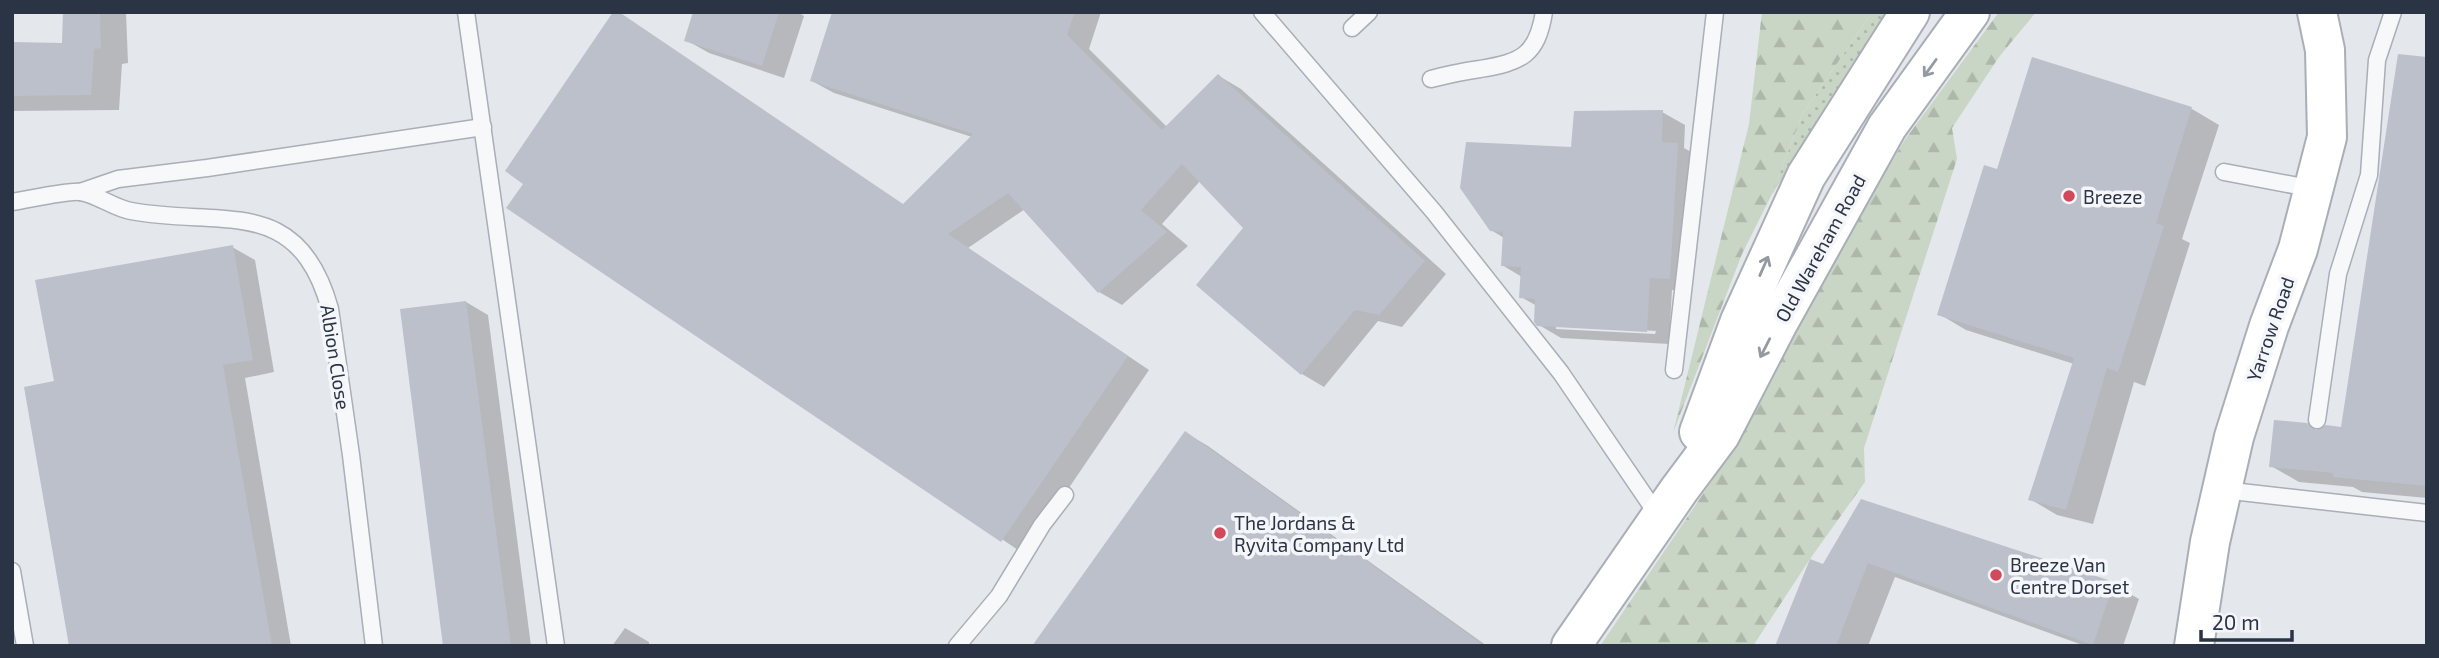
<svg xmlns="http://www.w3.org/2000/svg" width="2439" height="658" viewBox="0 0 2439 658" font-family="'Exo 2',sans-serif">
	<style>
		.grass { fill: url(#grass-dots) }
		.forest { fill: url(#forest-firs) }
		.shadow { fill: #0003; fill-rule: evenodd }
		.building { fill: #bbc0ca }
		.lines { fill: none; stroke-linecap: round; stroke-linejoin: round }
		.lane-casing { stroke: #a9aeb7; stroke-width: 19 }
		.secondary-casing { stroke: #a9aeb7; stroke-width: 42 }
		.lane { stroke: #f7f8fa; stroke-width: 16 }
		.secondary { stroke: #fff; stroke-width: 38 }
		.oneway { stroke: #959aa2 }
		.poi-dot { fill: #d1495b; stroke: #f4f6f9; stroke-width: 2.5 }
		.labels { text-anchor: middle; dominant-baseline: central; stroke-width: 7; stroke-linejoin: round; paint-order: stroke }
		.poi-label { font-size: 19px; fill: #2b3445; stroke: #f4f6f9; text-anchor: start }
		.street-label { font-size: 19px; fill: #2b3445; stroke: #f4f6f9 }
	</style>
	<defs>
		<pattern id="grass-dots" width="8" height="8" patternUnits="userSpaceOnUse" patternTransform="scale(1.75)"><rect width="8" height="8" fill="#c9d6c5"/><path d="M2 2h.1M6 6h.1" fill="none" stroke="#adb8ab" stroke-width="1.8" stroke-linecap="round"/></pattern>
		<pattern id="forest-firs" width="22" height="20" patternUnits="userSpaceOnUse" patternTransform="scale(1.75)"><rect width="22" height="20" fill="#c9d6c5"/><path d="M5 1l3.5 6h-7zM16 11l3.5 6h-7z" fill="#adb8ab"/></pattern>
	</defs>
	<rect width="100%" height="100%" fill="#e4e7ec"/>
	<path class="grass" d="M 1872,12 L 1889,12 L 1771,196 L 1802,115 Z"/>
	<g class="forest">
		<path d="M 1762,12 L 1872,12 L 1802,115 L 1771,196 L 1742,254 L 1673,433 L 1749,124 Z"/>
		<path d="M 1999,12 L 2036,12 L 1999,57 L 1952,128 L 1957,159 L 1864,448 L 1865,482 L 1810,559 L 1753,646 L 1600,646 L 1724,463 L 1853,226 L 1904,141 Z"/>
	</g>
	<g class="shadow">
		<path d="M 65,12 L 126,12 L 128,63 L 122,64 L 119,110 L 12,111 L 12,44 L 63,45 Z"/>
		<path d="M 695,12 L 798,12 L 804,16 L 784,78 L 709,53 L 686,40 Z"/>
		<path d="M 834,12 L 1101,12 L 1089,49 L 1167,127 L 1219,76 L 1241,89 L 1446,274 L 1402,327 L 1378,321 L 1324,387 L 1302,374 L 1198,285 L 1246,228 L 1201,180 L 1162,224 L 1188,246 L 1122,305 L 1099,292 L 1025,209 L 968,248 L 1149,370 L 1024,554 L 509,208 L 905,205 L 972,137 L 834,93 L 812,81 Z"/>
		<path d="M 2427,59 L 2427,498 L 2362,492 L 2353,487 L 2299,482 L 2271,466 L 2318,431 L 2342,429 Z"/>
		<path d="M 2033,60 L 2192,109 L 2219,125 L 2182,239 L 2190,243 L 2145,386 L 2134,382 L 2093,524 L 2057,515 L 2030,499 L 2074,364 L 1966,330 L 1939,314 L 1998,171 Z"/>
		<path d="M 1662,112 L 1685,125 L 1684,148 L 1700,157 L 1692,290 L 1672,290 L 1669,344 L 1561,338 L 1539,325 L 1537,306 L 1521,297 L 1522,277 L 1502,265 L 1504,238 L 1491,230 L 1573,149 ZM 1556,325 L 1656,331 L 1655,334 L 1556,329 Z"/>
		<path d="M 232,247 L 255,260 L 274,372 L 245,378 L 291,646 L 71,646 L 56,383 Z"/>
		<path d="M 466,302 L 488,315 L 531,646 L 445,646 Z"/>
		<path d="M 1186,433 L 1208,446 L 1487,646 L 1034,646 Z"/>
		<path d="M 1862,501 L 2113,584 L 2139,599 L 2123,646 L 2085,646 L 1895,577 L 1868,646 L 1777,646 Z"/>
		<path d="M 625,628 L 649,642 L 649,646 L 612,646 Z"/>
	</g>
	<g class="building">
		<path d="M 63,12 L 100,12 L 101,48 L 94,49 L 91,95 L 12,96 L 12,42 L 62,43 Z"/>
		<path d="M 613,12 L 619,12 L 903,204 L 973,134 L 810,81 L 832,12 L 1075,12 L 1067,35 L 1162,130 L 1218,74 L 1425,261 L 1379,315 L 1355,310 L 1301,375 L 1196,285 L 1243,228 L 1182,164 L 1141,210 L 1167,232 L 1098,293 L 1008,193 L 948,234 L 1128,356 L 1001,542 L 506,208 L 523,184 L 505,171 Z"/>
		<path d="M 693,12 L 779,12 L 762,66 L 684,41 Z"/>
		<path d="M 2398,54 L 2427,57 L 2427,486 L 2333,477 L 2333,473 L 2269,467 L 2274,420 L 2307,423 L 2316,430 L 2326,425 L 2341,427 Z"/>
		<path d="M 2032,57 L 2192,107 L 2156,223 L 2164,226 L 2118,372 L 2107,368 L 2066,510 L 2028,500 L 2074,358 L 1937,315 L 1984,165 L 1997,169 Z"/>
		<path d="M 1663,110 L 1662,142 L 1678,143 L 1670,279 L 1650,278 L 1647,332 L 1537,326 L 1534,322 L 1535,299 L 1519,298 L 1521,267 L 1501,266 L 1503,232 L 1490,231 L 1460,188 L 1466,142 L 1571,147 L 1574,111 Z"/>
		<path d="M 233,245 L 253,360 L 223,365 L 272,646 L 69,646 L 24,387 L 54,381 L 35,280 Z"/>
		<path d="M 466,301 L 511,646 L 443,646 L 400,309 Z"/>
		<path d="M 1185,431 L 1485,646 L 1032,646 Z"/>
		<path d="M 1861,499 L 2114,582 L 2093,645 L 1868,563 L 1836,646 L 1775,646 L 1810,559 L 1823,564 Z"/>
	</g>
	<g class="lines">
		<g class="lane-casing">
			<g id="lane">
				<path d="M 466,12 L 556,646"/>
				<path d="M 1262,12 L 1434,212 L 1561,373 L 1659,517"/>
				<path d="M 1352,28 L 1369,12"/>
				<path d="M 1431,79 C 1447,75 1464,71 1480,69 C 1521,62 1537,56 1544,12"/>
				<path d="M 2224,172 L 2314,189"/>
				<path d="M 80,192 L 118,179 L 207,168 L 483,127"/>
				<path d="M 12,202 C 27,200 68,190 81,192 C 98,195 114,208 131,211 C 221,228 298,193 330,309 L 351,455 L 374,646"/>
				<path d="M 1674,370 L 1715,12"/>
				<path d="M 2317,420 L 2338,274 L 2369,175 L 2377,60 L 2393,12"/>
				<path d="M 2223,490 L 2427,513"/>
				<path d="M 12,571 L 25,646"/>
				<path d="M 957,646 L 999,596 L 1042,525 L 1065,495"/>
			</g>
		</g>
		<g class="secondary-casing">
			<g id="secondary">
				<path d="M 1699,432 L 1740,321 L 1806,176 L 1910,12"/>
				<path d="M 1571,646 L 1679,490 L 1720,435 L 1778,323 L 1887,127 L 1970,12"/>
				<path d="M 2194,646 L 2210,542 L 2234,437 L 2269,326 L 2298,249 L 2327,137 L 2325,50 L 2317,12"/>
			</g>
		</g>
		<use href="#lane" class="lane"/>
		<use href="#secondary" class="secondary"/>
	</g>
	<defs><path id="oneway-shaft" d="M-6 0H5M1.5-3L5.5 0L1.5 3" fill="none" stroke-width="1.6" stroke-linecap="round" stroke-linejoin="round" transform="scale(1.75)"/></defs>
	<g class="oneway">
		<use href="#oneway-shaft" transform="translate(1930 68) rotate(126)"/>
		<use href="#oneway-shaft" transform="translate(1764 266) rotate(-66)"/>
		<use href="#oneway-shaft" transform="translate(1765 348) rotate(117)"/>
	</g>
	<g class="poi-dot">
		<circle cx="2069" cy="196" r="7"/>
		<circle cx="1220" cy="533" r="7"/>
		<circle cx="1996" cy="575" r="7"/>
	</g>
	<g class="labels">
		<g class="poi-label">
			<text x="2083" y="196">Breeze</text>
			<text x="1234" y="522">The Jordans &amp;<tspan x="1234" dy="22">Ryvita Company Ltd</tspan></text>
			<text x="2010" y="564">Breeze Van<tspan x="2010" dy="22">Centre Dorset</tspan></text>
		</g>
		<g class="street-label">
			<text transform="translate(1820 248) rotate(-61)">Old Wareham Road</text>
			<text transform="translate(2270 329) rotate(-71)">Yarrow Road</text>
			<text transform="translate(336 357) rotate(81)">Albion Close</text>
		</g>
	</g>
	<rect width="2439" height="658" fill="none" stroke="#2b3445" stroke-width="28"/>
	<path d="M2201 630v10h91v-10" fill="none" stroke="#2b3445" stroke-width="3.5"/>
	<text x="2212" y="630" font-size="21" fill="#2b3445" stroke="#f4f6f9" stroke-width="5" paint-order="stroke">20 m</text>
</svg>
